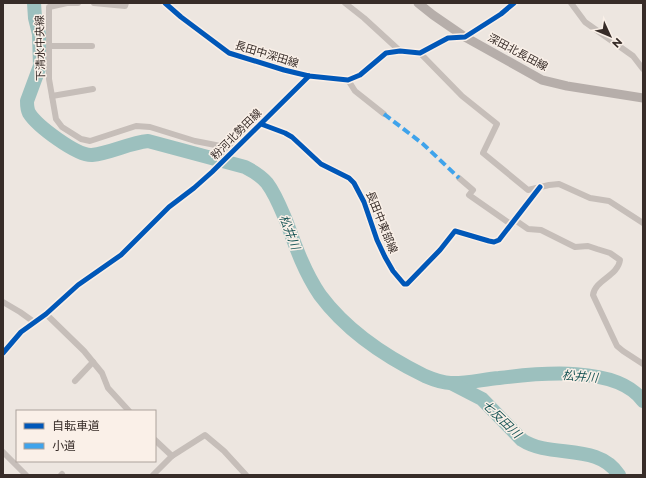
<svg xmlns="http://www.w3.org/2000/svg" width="646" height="478" viewBox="0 0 646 478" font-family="Montserrat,'Noto Sans JP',sans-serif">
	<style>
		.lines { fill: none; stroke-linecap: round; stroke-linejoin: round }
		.river { stroke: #9cc0be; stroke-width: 14 }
		.street { stroke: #c6beb9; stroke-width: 6 }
		.secondary { stroke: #b6aeaa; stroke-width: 9 }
		.quiet { stroke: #3fa3eb; stroke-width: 4; stroke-dasharray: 8 4; stroke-linecap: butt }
		.cycleway-casing { stroke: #faf0e8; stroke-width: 8 }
		.cycleway { stroke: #0057b8; stroke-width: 5 }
		.labels { text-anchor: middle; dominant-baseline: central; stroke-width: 3; stroke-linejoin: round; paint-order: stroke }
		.street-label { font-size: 11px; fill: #372c28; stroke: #faf0e8 }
		.water-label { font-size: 12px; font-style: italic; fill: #1d5859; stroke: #faf0e8 }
	</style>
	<rect width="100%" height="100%" fill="#ede6e0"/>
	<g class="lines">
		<g class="river">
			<path d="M 34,3 L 35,18 L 39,34 L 40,66 L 27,101 C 27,105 27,109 29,113 C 37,126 77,156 92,155 C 111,153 129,143 148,141 L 245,167 C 253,171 261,176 267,183 C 276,195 281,209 287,223 C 296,248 305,273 320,295 C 346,330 386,357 425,376 C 432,379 443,383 451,383 C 464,384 485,379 499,378 C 539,373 617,365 643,401"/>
			<path d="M 451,383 L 482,399 L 522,440 C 551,459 598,442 619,475"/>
		</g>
		<g class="street">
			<path d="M 78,3 L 67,3 L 49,7 L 49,79 L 56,119 L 62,127 L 81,139 L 90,141 L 136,126 L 150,127 L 195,141 L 236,149"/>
			<path d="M 94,3 L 125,6 L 126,3"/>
			<path d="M 165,3 L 181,17 L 229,53 L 284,70 L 309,76 L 348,80 L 360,75 L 386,53 L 400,51 L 420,53 L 448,38 L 465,37 L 501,14 L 514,3"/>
			<path d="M 345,3 L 364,18 L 400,51"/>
			<path d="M 571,3 L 585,22 L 633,56 L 643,69"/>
			<path d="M 49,46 L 92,46"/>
			<path d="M 420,53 L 462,96 L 497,124 L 483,153 L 528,190 L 549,185 L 559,184 L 590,198 L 609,201 L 643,223"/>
			<path d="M 348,80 L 355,91 L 384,114"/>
			<path d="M 52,96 L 93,89"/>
			<path d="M 261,124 L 285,133 L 292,137 L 321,164 L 349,178 L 354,183 L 364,202 L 377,240 L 385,257 L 393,271 L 404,284 L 407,284 L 440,250 L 455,231 L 489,241 L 494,242 L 499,240 L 540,187"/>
			<path d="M 459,178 L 473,190 L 469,195 L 512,225"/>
			<path d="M 515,220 L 528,229 L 541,230 L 575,247 L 588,246 L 597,249 L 610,253 L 620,260 C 618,276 595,280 593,295 L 617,346 L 623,351 L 643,364"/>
			<path d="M 3,302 L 20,312 L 34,322"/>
			<path d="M 46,314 L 84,351 L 102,373 L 108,388 L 129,411"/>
			<path d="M 3,353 L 21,332 L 46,314 L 78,285 L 121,255 L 169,207 L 194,188 L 212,172 L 309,76"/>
			<path d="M 75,381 L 93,362"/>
			<path d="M 155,440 L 172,456 L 205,435 L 224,451 L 246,475"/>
			<path d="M 3,452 L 26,475"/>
			<path d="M 61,475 L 62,474"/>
			<path d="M 153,475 L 172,456"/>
		</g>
		<path class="secondary" d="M 418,3 L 433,15 L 465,37 L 542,80 L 567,86 L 643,98"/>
		<path class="quiet" d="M 384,114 L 423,144 L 459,178"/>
		<g class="cycleway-casing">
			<g id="cycleway">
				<path d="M 165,3 L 181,17 L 229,53 L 284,70 L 309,76 L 348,80 L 360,75 L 386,53 L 400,51 L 420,53 L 448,38 L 465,37 L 501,14 L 514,3"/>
				<path d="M 261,124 L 285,133 L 292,137 L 321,164 L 349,178 L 354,183 L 364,202 L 377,240 L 385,257 L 393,271 L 404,284 L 407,284 L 440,250 L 455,231 L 489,241 L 494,242 L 499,240 L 540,187"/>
				<path d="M 3,353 L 21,332 L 46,314 L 78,285 L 121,255 L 169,207 L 194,188 L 212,172 L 309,76"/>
			</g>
		</g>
		<use href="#cycleway" class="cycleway"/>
	</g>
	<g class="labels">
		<g class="street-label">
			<text transform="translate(40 48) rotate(-91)">下清水中央線</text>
			<text transform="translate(518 52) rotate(28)">深田北長田線</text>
			<text transform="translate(267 54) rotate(17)">長田中深田線</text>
			<text transform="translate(236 134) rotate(-45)">粉河北勢田線</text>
			<text transform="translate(382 222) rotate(68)">長田中東部線</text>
		</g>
		<g class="water-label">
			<text transform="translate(290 232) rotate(69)">松井川</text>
			<text transform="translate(580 376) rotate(5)">松井川</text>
			<text transform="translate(502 419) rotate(44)">七反田川</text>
		</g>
	</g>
	<rect width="646" height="478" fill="none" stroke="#372c28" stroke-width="8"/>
	<rect x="16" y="410" width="140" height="52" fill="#faf0e8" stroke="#aca29b"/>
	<rect x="24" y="423" width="20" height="6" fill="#0057b8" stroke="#aca29b"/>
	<text x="52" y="430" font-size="12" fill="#372c28">自転車道</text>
	<rect x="24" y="443" width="20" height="6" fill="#3fa3eb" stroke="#aca29b"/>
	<text x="52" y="450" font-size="12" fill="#372c28">小道</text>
	<g transform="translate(610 36) rotate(134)" stroke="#faf0e8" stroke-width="3" paint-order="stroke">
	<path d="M0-3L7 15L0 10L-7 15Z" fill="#372c28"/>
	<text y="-6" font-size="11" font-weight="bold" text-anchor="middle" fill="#372c28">N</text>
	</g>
</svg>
